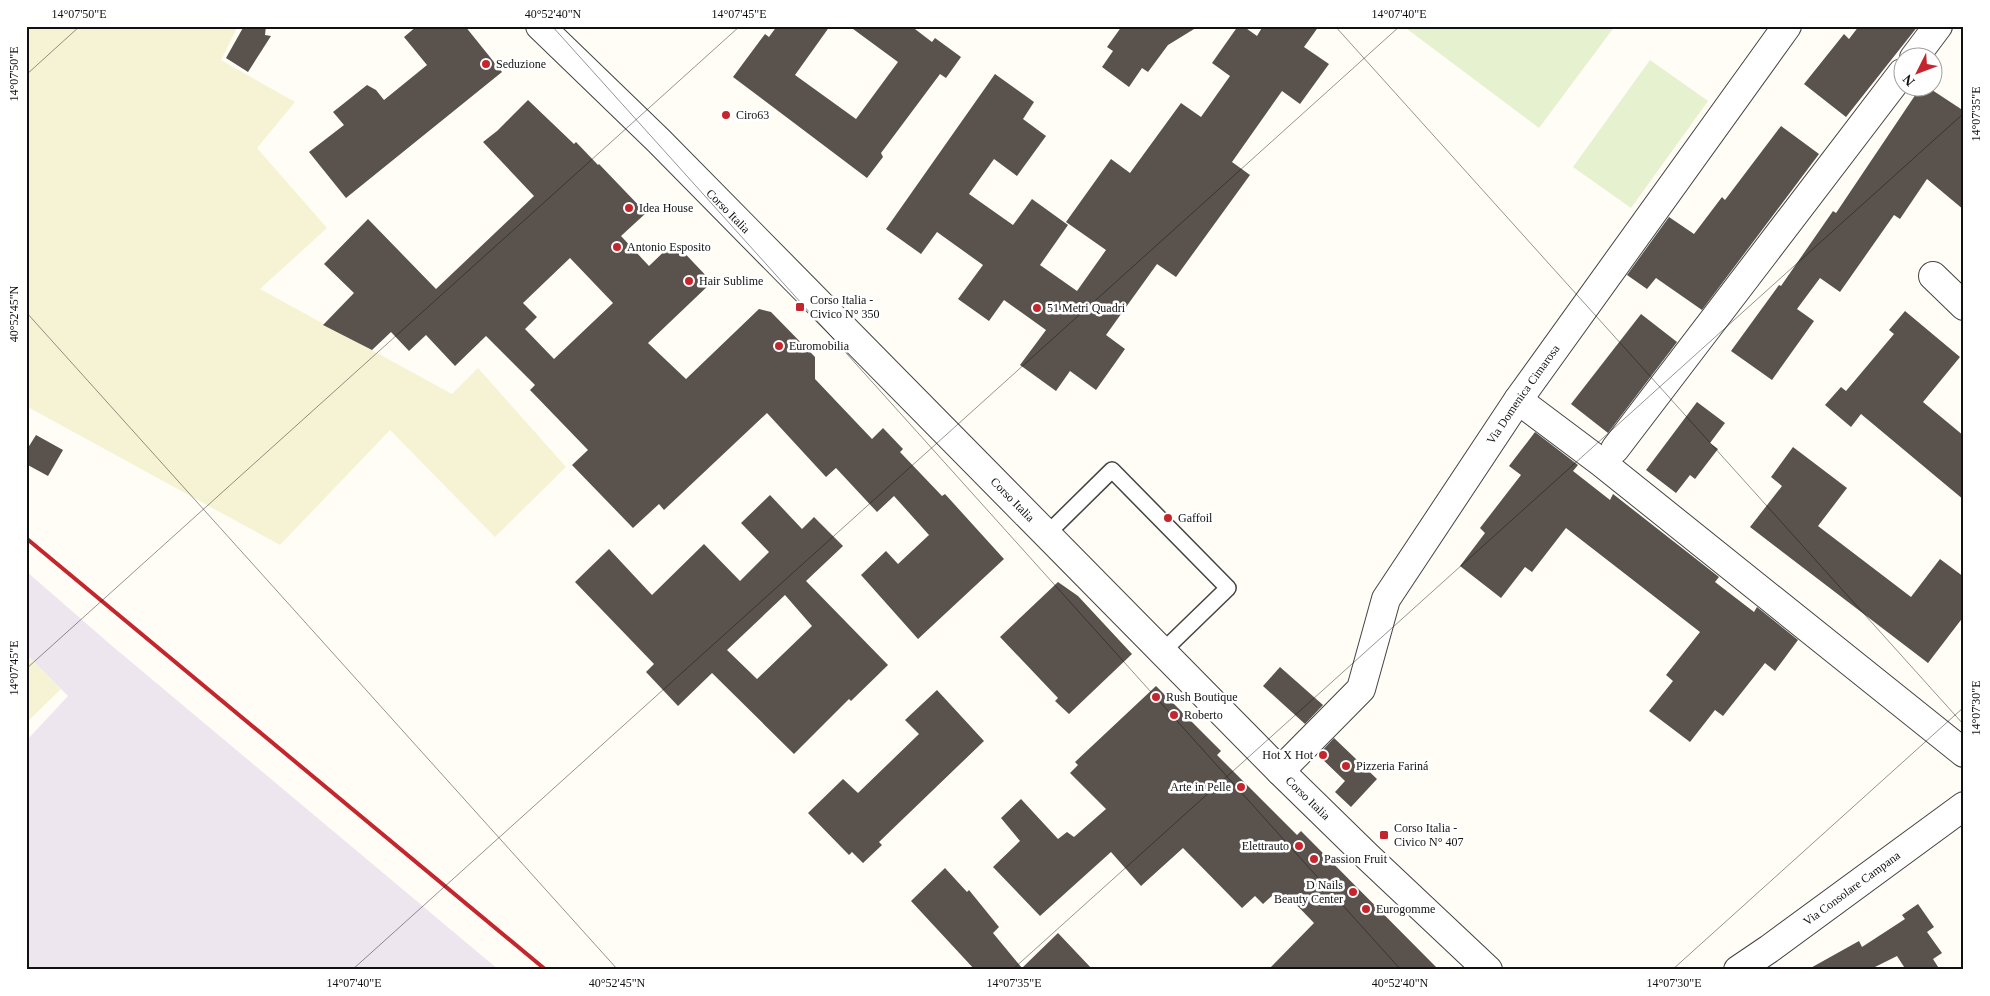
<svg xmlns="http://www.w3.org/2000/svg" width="1990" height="996" viewBox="0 0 1990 996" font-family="'Times New Roman',serif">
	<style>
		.industrial { fill: #eee6ef }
		.farmland { fill: #f6f3d4 }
		.pitch { fill: #e6f2cf }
		.building { fill: #5a524d; fill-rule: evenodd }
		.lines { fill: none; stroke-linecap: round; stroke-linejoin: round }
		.lane-casing { stroke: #444; stroke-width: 18 }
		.street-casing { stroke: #444; stroke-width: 30 }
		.lane { stroke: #fff; stroke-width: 15 }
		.street { stroke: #fff; stroke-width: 28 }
		.rail { stroke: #c4262e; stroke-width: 4 }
		.ticks { fill: none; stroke: #111; stroke-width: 1; stroke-opacity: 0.45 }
		.poi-dot { fill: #c4262e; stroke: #fff; stroke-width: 2 }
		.labels { text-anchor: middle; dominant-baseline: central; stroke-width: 5; stroke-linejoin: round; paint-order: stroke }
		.poi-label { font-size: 12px; fill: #111; stroke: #fff; text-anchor: start }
		.street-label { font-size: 12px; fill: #111; stroke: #fff }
		.neatline { fill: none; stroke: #111; stroke-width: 2 }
		.ticks-label { font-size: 12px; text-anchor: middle; fill: #111 }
	</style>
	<rect width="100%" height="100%" fill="#fffdf5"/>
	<path class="industrial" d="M 26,571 L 111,645 L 499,970 L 26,970 L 26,741 L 68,696 L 26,654 Z"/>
	<g class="farmland">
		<path d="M 26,26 L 238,26 L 221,60 L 295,102 L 257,148 L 327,228 L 260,289 L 452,394 L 478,368 L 566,467 L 495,537 L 390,430 L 280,545 L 26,406 Z"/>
		<path d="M 26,654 L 61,689 L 26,723 Z"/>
	</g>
	<g class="pitch">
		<path d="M 1403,26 L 1615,26 L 1539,128 Z"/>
		<path d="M 1650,60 L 1708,101 L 1631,208 L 1573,167 Z"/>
	</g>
	<g class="building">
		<path d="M 244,26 L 266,26 L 265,35 L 271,36 L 248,72 L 226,58 Z"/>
		<path d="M 417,26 L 465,26 L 502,72 L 346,198 L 309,152 L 344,125 L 333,112 L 367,85 L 376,90 L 384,100 L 427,65 L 404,37 Z"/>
		<path d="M 777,26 L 830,26 L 795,75 L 856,119 L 898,62 L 849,26 L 911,26 L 932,42 L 935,38 L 961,57 L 946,78 L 940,74 L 881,153 L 883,157 L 867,178 L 733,77 L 765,34 L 769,37 Z"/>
		<path d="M 1122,26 L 1199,26 L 1168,45 L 1148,72 L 1142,68 L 1129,87 L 1102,67 L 1113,51 L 1107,47 Z"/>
		<path d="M 1238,26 L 1243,26 L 1257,36 L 1263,26 L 1319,26 L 1304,47 L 1329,64 L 1300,104 L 1282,91 L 1232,162 L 1250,175 L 1176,277 L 1157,264 L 1106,335 L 1125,349 L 1096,390 L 1070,371 L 1056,391 L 1020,365 L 1046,330 L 1004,300 L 989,321 L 958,299 L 983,265 L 937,232 L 921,254 L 886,229 L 995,74 L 1034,102 L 1023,119 L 1046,136 L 1017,176 L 994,159 L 969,194 L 1013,225 L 1032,199 L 1068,225 L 1040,265 L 1077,291 L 1106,250 L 1066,222 L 1111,159 L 1130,173 L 1181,103 L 1201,117 L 1230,76 L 1212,63 Z"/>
		<path d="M 1859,26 L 1918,26 L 1846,117 L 1804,84 L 1844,34 L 1849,39 Z"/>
		<path d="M 1920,88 L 1929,88 L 1964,111 L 1964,210 L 1927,179 L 1900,219 L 1894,215 L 1840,292 L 1820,278 L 1797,309 L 1814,321 L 1772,380 L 1731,351 L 1779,285 L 1781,286 L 1833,211 L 1836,213 Z"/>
		<path d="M 528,100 L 574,144 L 576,142 L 598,165 L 599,164 L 646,213 L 621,236 L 649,266 L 674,242 L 712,282 L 648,343 L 686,379 L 759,309 L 771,312 L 815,357 L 815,379 L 872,439 L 883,428 L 903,449 L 900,452 L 942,496 L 945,494 L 1004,559 L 918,639 L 861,575 L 886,551 L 898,564 L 929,535 L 894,496 L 877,512 L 836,468 L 826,477 L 767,413 L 664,510 L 659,504 L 633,528 L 572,465 L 588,450 L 530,390 L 535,385 L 486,336 L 455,366 L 426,335 L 409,351 L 391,332 L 372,350 L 323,325 L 354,293 L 324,264 L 368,219 L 436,289 L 534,196 L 483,142 L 497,131 ZM 570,258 L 613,303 L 554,359 L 525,329 L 537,317 L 523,303 Z"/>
		<path d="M 1781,126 L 1819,154 L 1702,310 L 1656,278 L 1647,289 L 1627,275 L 1669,217 L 1694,234 L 1722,197 L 1725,200 Z"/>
		<path d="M 1905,311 L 1960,357 L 1923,402 L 1964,436 L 1964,500 L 1861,414 L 1851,427 L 1825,405 L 1841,387 L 1846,391 L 1894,334 L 1889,330 Z"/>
		<path d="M 1641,314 L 1677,342 L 1608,433 L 1571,404 Z"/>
		<path d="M 1697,402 L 1725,423 L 1710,443 L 1718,449 L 1695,479 L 1690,475 L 1676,493 L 1646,470 Z"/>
		<path d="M 1535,432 L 1578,465 L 1573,471 L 1610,500 L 1613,494 L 1719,577 L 1715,582 L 1754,612 L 1757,607 L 1798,640 L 1775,671 L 1765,663 L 1723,716 L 1715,710 L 1690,742 L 1649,711 L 1673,681 L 1666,675 L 1700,632 L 1566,528 L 1532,572 L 1525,567 L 1501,598 L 1460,566 L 1485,533 L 1480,528 L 1521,475 L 1509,466 Z"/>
		<path d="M 36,435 L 63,450 L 48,476 L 26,464 L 26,451 Z"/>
		<path d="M 1793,447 L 1847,488 L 1818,526 L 1911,597 L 1940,559 L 1964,577 L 1964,616 L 1928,663 L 1750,527 L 1782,486 L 1771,477 Z"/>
		<path d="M 770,495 L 802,529 L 814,517 L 843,546 L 806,581 L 888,665 L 851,701 L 849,699 L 794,754 L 712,673 L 678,706 L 646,672 L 654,664 L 575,582 L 609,549 L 652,595 L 704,544 L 740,581 L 769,552 L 741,523 ZM 785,595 L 812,626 L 757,679 L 727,650 Z"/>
		<path d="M 1058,582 L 1078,596 L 1132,654 L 1069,714 L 1055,701 L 1058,698 L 1000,637 Z"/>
		<path d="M 1280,667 L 1323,705 L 1305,724 L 1263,686 Z"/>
		<path d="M 1156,686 L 1221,751 L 1217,755 L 1297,835 L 1301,831 L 1439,970 L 1268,970 L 1314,923 L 1286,894 L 1279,900 L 1274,894 L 1263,904 L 1255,896 L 1242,908 L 1183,848 L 1141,886 L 1111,852 L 1040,916 L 993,867 L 1020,841 L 1001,818 L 1021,799 L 1058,839 L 1067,832 L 1074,837 L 1106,809 L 1070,773 L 1078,765 L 1075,762 Z"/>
		<path d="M 937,690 L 984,741 L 879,842 L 882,845 L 863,863 L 852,852 L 849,855 L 808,813 L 843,779 L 858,793 L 919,734 L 905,720 Z"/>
		<path d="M 1334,738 L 1377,779 L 1351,807 L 1335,792 L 1345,781 L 1318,755 Z"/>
		<path d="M 945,868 L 967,892 L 969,890 L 999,927 L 993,933 L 1022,968 L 1058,933 L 1093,970 L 975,970 L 911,901 Z"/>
		<path d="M 1918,904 L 1934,927 L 1927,932 L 1942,953 L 1933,959 L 1940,970 L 1906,970 L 1897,956 L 1873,968 L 1874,970 L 1807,970 L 1859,941 L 1862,947 L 1905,919 L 1902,915 Z"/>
	</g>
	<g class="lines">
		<g class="lane-casing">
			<path id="lane" d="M 1047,534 L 1112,470 L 1228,588 L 1163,651"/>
		</g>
		<g class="street-casing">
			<g id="street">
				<path id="s1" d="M 540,26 L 659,141 L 1280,771 L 1367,856 L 1488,970"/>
				<path d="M 1914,58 L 1938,26"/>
				<path d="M 1933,276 L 1964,306"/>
				<path d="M 1518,400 L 1602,463 L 1964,753"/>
				<path d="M 1615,449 L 1902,73"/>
				<path id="s2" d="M 1280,771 L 1361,689 L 1386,599 L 1518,400 L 1787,26"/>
				<path id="s3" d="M 1738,970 L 1769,949 L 1964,806"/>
			</g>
		</g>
		<use href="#lane" class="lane"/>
		<use href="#street" class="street"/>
		<path class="rail" d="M 26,538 L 546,970"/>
	</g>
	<path class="ticks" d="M 552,26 L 1401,970M 1335,26 L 1964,725M 26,75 L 80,26M 26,312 L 618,970M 26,669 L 740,26M 352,970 L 1400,26M 1012,970 L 1964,113M 1672,970 L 1964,707"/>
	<g class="poi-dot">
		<circle cx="486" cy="64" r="5"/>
		<circle cx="726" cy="115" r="5"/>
		<circle cx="629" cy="208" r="5"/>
		<circle cx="617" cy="247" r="5"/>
		<circle cx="689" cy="281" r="5"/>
		<rect x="795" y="302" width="10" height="10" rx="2.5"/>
		<circle cx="1037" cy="308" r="5"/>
		<circle cx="779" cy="346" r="5"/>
		<circle cx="1168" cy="518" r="5"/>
		<circle cx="1156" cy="697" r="5"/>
		<circle cx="1174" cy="715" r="5"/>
		<circle cx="1323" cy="755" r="5"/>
		<circle cx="1346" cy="766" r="5"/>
		<circle cx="1241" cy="787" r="5"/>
		<rect x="1379" y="830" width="10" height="10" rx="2.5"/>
		<circle cx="1299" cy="846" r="5"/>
		<circle cx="1314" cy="859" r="5"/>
		<circle cx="1353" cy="892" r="5"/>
		<circle cx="1366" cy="909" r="5"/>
	</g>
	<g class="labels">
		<g class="poi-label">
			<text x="496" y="64">Seduzione</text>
			<text x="736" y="115">Ciro63</text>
			<text x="639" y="208">Idea House</text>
			<text x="627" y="247">Antonio Esposito</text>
			<text x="699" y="281">Hair Sublime</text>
			<text x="810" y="300">Corso Italia -<tspan x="810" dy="14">Civico N° 350</tspan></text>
			<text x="1047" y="308">51 Metri Quadri</text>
			<text x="789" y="346">Euromobilia</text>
			<text x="1178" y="518">Gaffoil</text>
			<text x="1166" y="697">Rush Boutique</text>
			<text x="1184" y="715">Roberto</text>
			<text x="1313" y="755" text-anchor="end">Hot X Hot</text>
			<text x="1356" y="766">Pizzeria Fariná</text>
			<text x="1231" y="787" text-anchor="end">Arte in Pelle</text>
			<text x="1394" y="828">Corso Italia -<tspan x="1394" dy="14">Civico N° 407</tspan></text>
			<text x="1289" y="846" text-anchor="end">Elettrauto</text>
			<text x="1324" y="859">Passion Fruit</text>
			<text x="1343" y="885" text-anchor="end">D Nails<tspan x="1343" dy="14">Beauty Center</tspan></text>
			<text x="1376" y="909">Eurogomme</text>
		</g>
		<g class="street-label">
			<text stroke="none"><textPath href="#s1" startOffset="264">Corso Italia</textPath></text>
			<text stroke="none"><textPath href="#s2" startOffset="455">Via Domenica Cimarosa</textPath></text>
			<text stroke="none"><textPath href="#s1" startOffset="669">Corso Italia</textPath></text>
			<text stroke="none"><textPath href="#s1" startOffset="1089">Corso Italia</textPath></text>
			<text stroke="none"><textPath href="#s3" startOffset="140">Via Consolare Campana</textPath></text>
		</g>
	</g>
	<rect width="1990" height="996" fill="none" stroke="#ffffff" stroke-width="55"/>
	<g transform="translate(1918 72) rotate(228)"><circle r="24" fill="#ffffff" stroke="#a0a0a0"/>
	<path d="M0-4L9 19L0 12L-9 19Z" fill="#c4262e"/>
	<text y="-8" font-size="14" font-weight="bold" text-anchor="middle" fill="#111111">N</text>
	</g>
	<rect x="28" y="28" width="1934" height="940" class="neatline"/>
	<g class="ticks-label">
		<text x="79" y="18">14°07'50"E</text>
		<text x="553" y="18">40°52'40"N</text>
		<text x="739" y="18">14°07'45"E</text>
		<text x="1399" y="18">14°07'40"E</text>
		<text transform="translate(14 74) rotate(-90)" y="4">14°07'50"E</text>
		<text transform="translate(1976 114) rotate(-90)" y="4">14°07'35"E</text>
		<text transform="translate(14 314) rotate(-90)" y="4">40°52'45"N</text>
		<text transform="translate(14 668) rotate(-90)" y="4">14°07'45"E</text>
		<text transform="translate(1976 708) rotate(-90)" y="4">14°07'30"E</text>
		<text x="354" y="987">14°07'40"E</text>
		<text x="617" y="987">40°52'45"N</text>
		<text x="1014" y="987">14°07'35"E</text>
		<text x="1400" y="987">40°52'40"N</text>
		<text x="1674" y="987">14°07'30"E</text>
	</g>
</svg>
